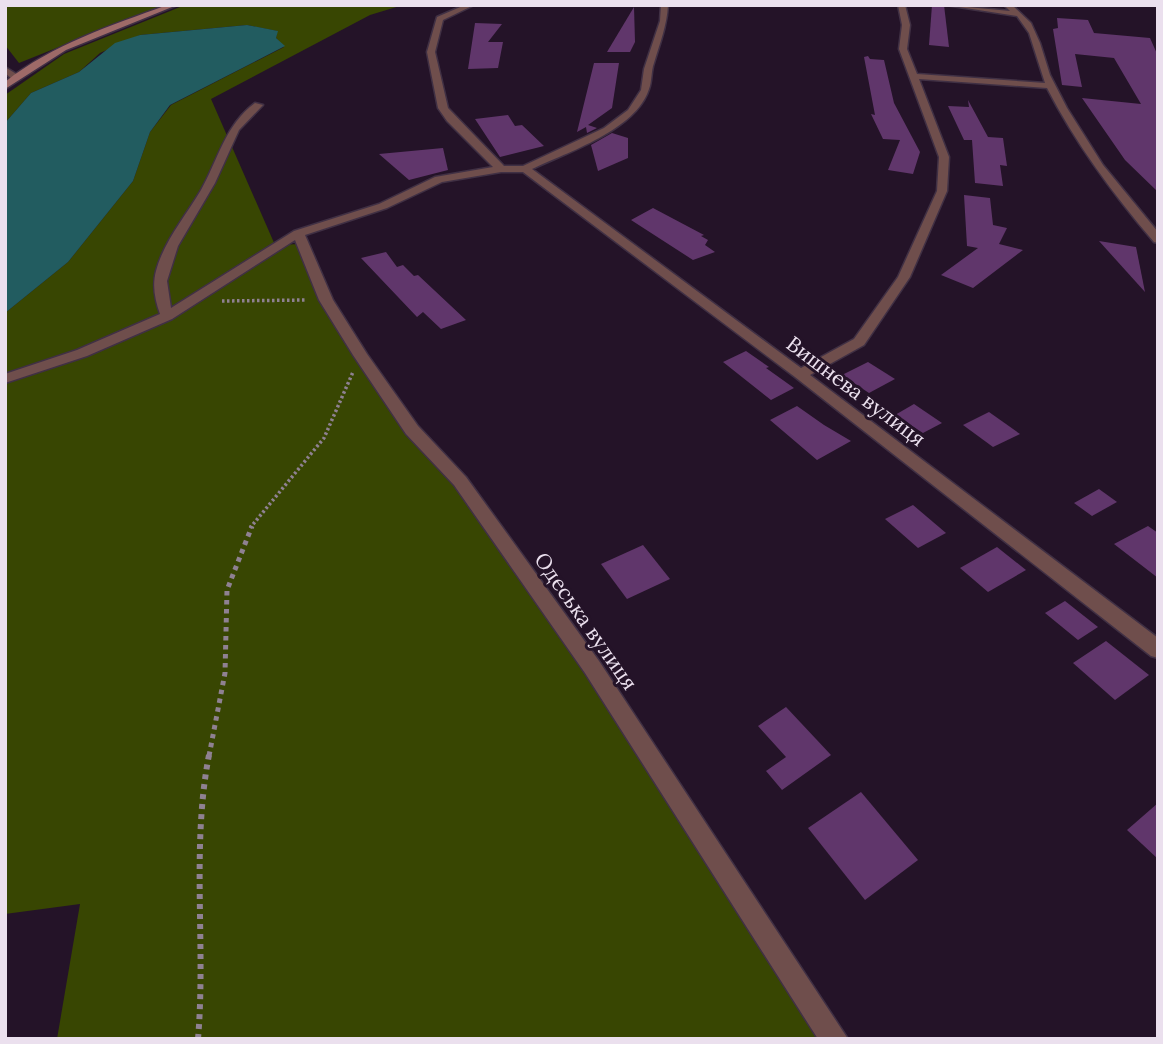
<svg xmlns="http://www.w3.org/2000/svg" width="1163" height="1044" viewBox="0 0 1163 1044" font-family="Lora,serif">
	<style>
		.green { fill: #384602 }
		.water { fill: #225c60 }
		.building { fill: #60366b }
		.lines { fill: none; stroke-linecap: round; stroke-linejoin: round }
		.street-casing { stroke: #403044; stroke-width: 3 }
		.secondary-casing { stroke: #403044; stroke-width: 3 }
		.path-far2 { stroke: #8f8192; stroke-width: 3.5; stroke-dasharray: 2.5 2.5; stroke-linecap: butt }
		.path-far1 { stroke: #8f8192; stroke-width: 5; stroke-dasharray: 4.5 4.5; stroke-linecap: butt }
		.path { stroke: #8f8192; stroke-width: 6; stroke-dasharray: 5 5; stroke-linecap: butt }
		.street { fill: #6f4e4c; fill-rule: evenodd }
		.secondary { fill: #9e6a68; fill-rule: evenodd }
		.labels { text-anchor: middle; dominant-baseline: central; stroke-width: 6; stroke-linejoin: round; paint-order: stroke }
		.street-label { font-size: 21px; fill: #ebe0ee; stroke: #241328 }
	</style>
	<rect width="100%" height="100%" fill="#241328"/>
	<g class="green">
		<path d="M 5,5 L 164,5 L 19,63 L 5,45 Z"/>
		<path d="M 185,5 L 403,5 L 370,15 L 211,99 L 275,245 L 302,244 L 360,355 L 460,481 L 834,1039 L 57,1039 L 80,904 L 5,914 L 5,313 L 68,262 L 133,181 L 150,132 L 171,105 L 284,47 L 276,38 L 277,31 L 247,25 L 140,35 L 100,53 L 79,72 L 31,93 L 5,123 L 5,95 L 64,54 Z"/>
	</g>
	<path class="water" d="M 247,25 L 278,31 L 276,38 L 285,46 L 170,105 L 150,132 L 133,181 L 68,262 L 5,313 L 5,123 L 31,93 L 79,72 L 115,43 L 140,35 Z"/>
	<g class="building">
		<path d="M 932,5 L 944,5 L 949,47 L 929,45 Z"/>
		<path d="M 634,7 L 635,42 L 630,52 L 607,52 Z"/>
		<path d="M 1057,18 L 1088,20 L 1094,33 L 1150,38 L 1158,56 L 1158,192 L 1125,160 L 1082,98 L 1141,104 L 1114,58 L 1075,54 L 1082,87 L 1062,85 L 1053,29 L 1058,28 Z"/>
		<path d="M 475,23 L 502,24 L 488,42 L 503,42 L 498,68 L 468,69 Z"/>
		<path d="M 868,56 L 870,59 L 884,60 L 894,103 L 920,152 L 913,174 L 888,170 L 900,140 L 883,139 L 871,114 L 875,115 L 864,57 Z"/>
		<path d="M 594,63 L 619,63 L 612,108 L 588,125 L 597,128 L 587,133 L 586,127 L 577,132 Z"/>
		<path d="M 968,100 L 988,137 L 1003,138 L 1007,166 L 1000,165 L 1003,186 L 975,183 L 972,140 L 964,140 L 948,106 L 969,107 Z"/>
		<path d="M 508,115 L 515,126 L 522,125 L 544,146 L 500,157 L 475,119 Z"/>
		<path d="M 612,133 L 628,138 L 628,158 L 598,171 L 591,145 Z"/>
		<path d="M 443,148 L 448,170 L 409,180 L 379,154 Z"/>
		<path d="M 964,195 L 990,198 L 993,225 L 1007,228 L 999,244 L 1023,250 L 973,288 L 941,275 L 978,248 L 967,246 Z"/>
		<path d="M 653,208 L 704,235 L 701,236 L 708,240 L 705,245 L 715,252 L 693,260 L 631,220 Z"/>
		<path d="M 1099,241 L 1136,247 L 1145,292 Z"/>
		<path d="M 386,252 L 397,267 L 403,265 L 414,276 L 418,275 L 466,320 L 441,329 L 423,312 L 417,317 L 361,258 Z"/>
		<path d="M 746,351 L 769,367 L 766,368 L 794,388 L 771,400 L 723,362 Z"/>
		<path d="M 868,362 L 895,379 L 869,393 L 842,375 Z"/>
		<path d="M 914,404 L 942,423 L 923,433 L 895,415 Z"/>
		<path d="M 797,406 L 824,425 L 851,441 L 817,460 L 770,420 Z"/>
		<path d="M 989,412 L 1020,434 L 993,447 L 963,425 Z"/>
		<path d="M 1099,489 L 1117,502 L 1092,516 L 1074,503 Z"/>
		<path d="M 913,505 L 946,533 L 918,548 L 885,519 Z"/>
		<path d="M 1148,526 L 1158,533 L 1158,578 L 1114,544 Z"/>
		<path d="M 643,545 L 670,579 L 627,599 L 601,564 Z"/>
		<path d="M 997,547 L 1026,570 L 988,592 L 960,568 Z"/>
		<path d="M 1065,601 L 1098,627 L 1078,640 L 1045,613 Z"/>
		<path d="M 1106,641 L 1149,675 L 1115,700 L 1073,663 Z"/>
		<path d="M 786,707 L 831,755 L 782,790 L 766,771 L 786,757 L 758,726 Z"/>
		<path d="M 861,792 L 918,860 L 865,900 L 808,828 Z"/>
		<path d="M 1158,803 L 1158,859 L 1127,830 Z"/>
	</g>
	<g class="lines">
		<g class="street-casing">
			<g id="street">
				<path d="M 465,5 L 474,5 L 443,20 L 435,52 L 448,108 L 504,166 L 523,166 L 604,128 L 628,110 L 641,90 L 644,69 L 660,21 L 661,5 L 668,5 C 667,25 660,43 654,63 C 651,71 652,81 649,89 C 636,130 568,152 532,169 L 801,368 L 854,339 L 898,277 L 937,191 L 939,157 L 899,49 L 902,25 L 898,5 L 905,5 L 910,25 L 907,49 L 917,74 L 1045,83 L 1029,33 L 1017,16 L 946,5 L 1010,11 L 1004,5 L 1012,5 L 1031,23 L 1040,43 L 1050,75 L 1067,108 L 1103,165 L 1158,232 L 1158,243 L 1154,242 C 1113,194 1076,144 1047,88 L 919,79 L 949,157 L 947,191 L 910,277 L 864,345 L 810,375 L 1158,638 L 1158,658 L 1151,656 L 795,377 L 523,172 L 501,172 L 442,182 L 387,208 L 305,235 L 333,300 L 367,354 L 418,426 L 466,477 L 599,661 L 848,1039 L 818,1039 L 585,673 L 454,485 L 406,434 L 353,355 L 319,300 L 295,240 L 172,319 L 87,356 L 5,383 L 5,374 L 77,350 L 160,314 C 155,300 152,286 156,271 C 164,241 185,217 201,190 C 218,160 225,125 255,103 L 263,105 L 239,130 L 215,183 L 178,246 L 167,281 L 171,308 L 294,231 L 379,204 L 435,177 L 493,167 L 447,121 L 438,108 L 427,52 L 437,17 Z"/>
				<path d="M 5,67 L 18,75 L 18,79 L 12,79 L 5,73 Z"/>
			</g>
		</g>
		<g class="secondary-casing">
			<path id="secondary" d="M 167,5 L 177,5 L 66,50 L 5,89 L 5,82 C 53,44 110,26 167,5 Z"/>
		</g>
		<g class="path-far2">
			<path d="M 222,301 L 307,300"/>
			<path d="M 250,528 L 324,438 L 353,372"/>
		</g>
		<path class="path-far1" d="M 209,756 L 225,673 L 227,590 L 252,526"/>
		<path class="path" d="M 198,1039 C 206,945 191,847 209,755"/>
		<use href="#street" class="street"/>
		<use href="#secondary" class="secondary"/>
	</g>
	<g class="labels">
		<g class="street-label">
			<text transform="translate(856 391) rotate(37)">Вишнева вулиця</text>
			<text transform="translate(586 621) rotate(55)">Одеська вулиця</text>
		</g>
	</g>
	<rect width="1163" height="1044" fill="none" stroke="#ebe0ee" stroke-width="14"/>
</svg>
